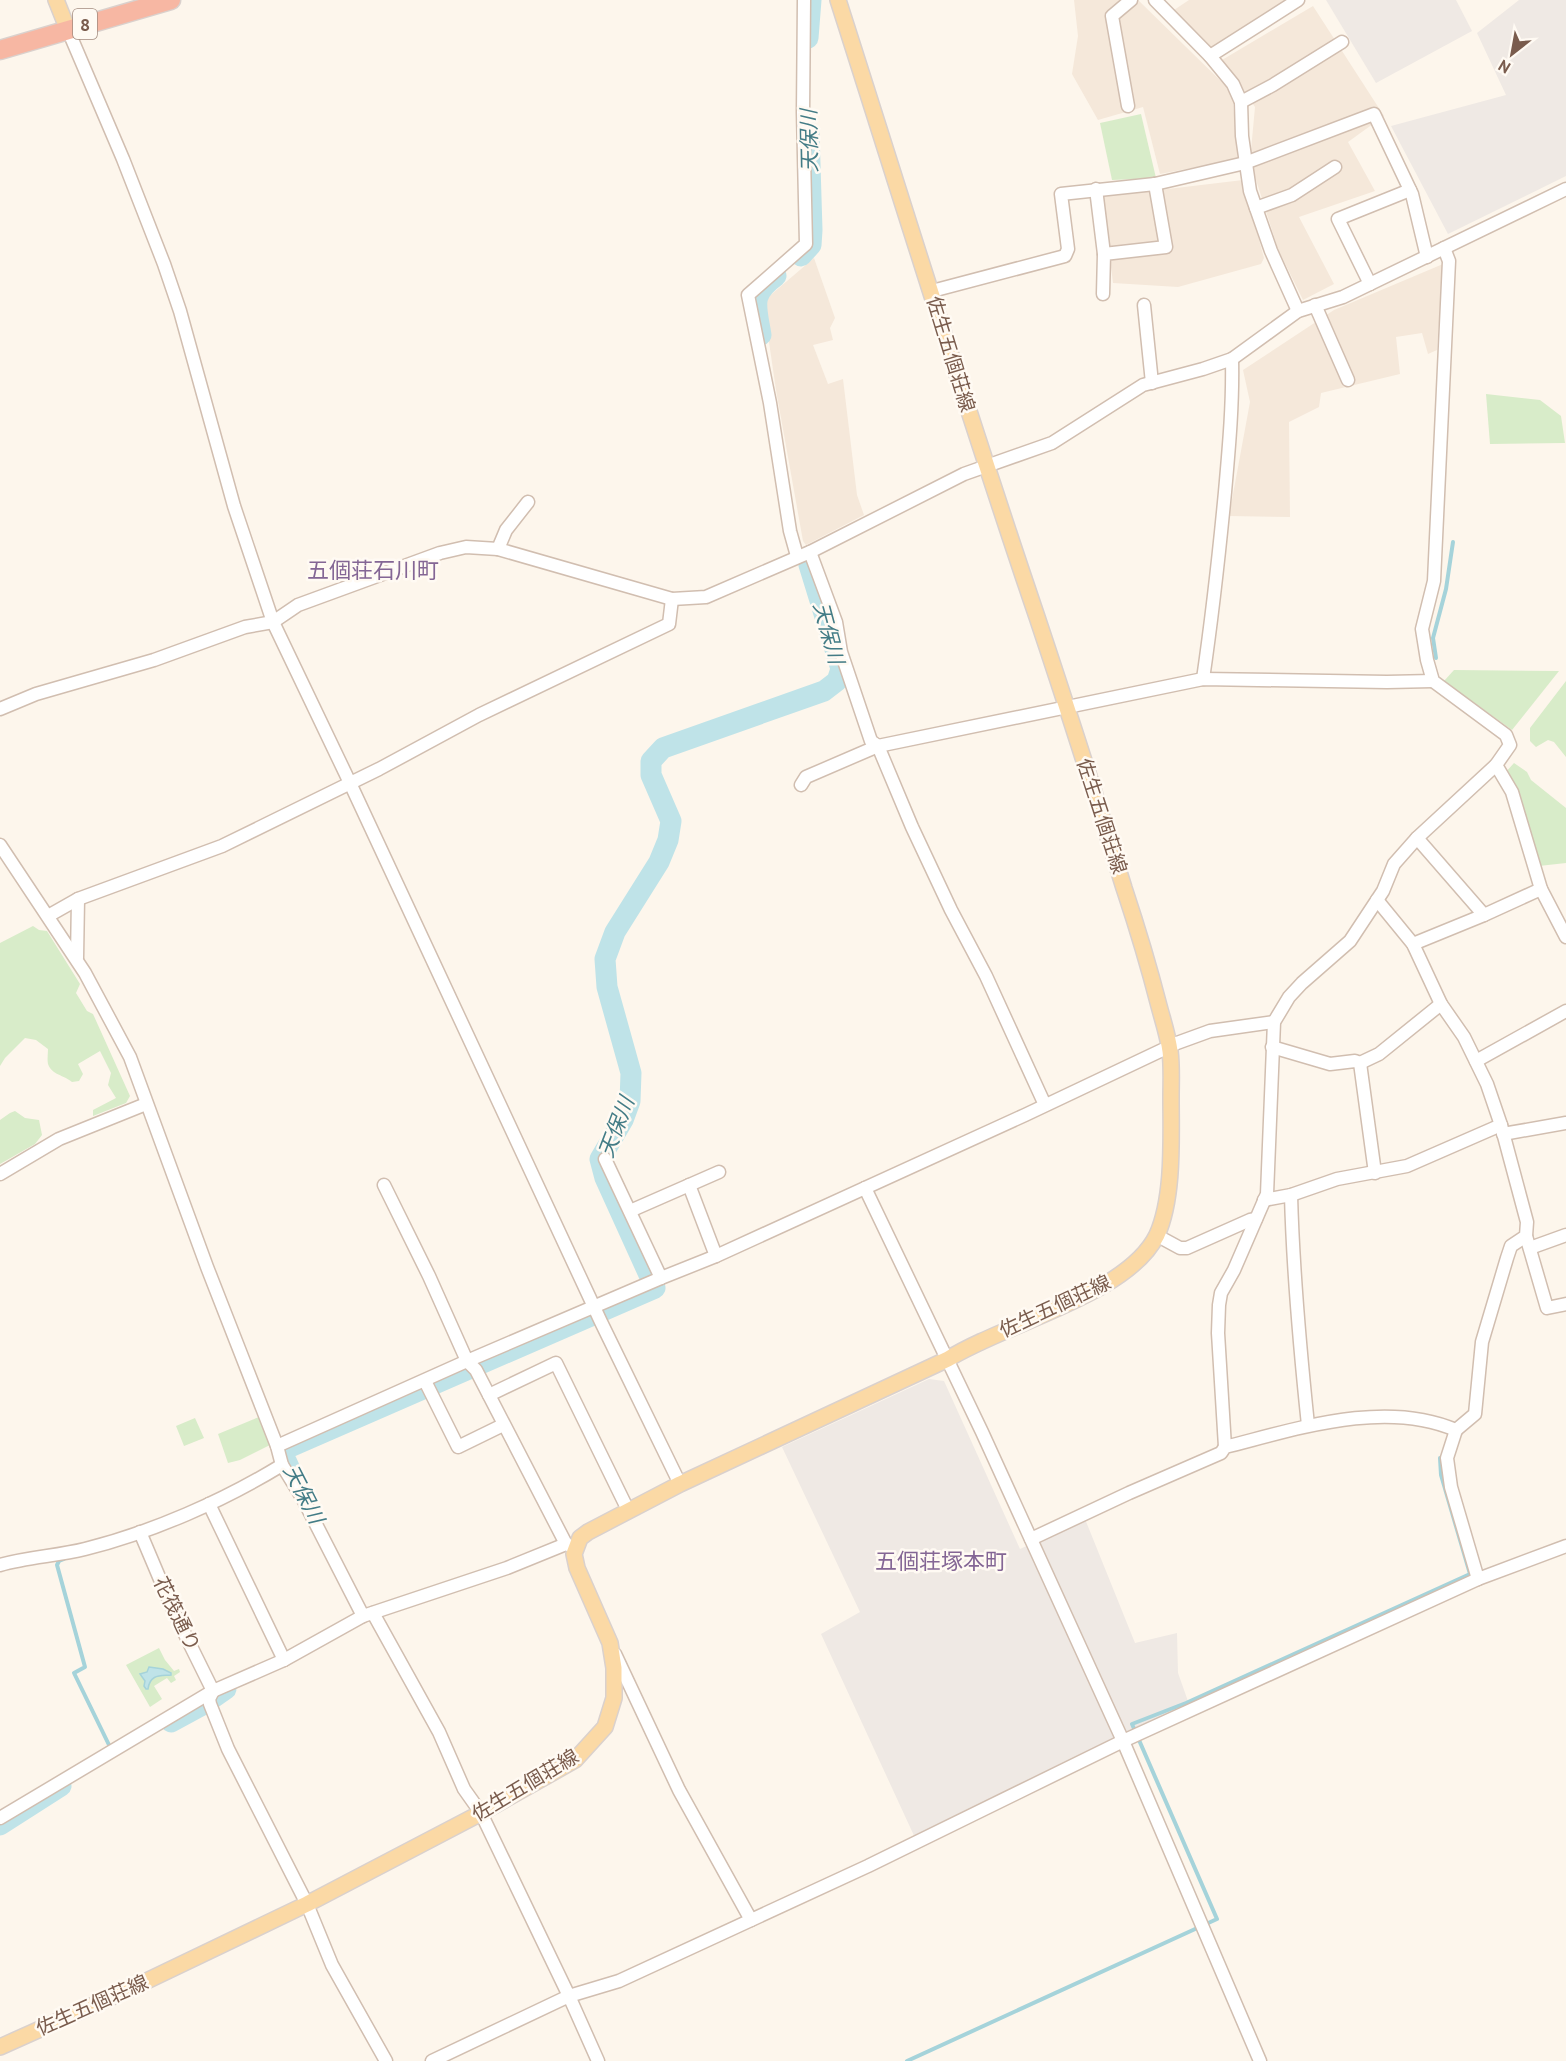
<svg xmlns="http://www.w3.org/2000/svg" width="1566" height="2061" viewBox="0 0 1566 2061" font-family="'PT Sans','Noto Sans JP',sans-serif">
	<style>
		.residential { fill: #f5e8da }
		.industrial { fill: #efe9e4 }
		.green { fill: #d8ecc9 }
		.water { fill: #bfe3e8; stroke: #a5d3da; stroke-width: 1.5 }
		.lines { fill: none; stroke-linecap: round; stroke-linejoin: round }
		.stream { stroke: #a5d3da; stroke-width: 4 }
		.river { stroke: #bfe3e8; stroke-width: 21 }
		.minor-casing { stroke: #d1beb0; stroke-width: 15 }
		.major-casing { stroke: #dad1cd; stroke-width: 18 }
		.highway-casing { stroke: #dad1cd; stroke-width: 21 }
		.minor { stroke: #fff; stroke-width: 12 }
		.major { stroke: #fbd9a5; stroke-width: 15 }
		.highway { stroke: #f7b7a3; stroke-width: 18 }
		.labels { text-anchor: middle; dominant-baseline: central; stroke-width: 5; stroke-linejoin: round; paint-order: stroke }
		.shield { fill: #fffaf3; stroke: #a28b7f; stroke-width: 1.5 }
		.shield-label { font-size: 18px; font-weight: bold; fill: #7a5c4d }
		.street-label { font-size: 20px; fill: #7a5c4d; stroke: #fffaf3 }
		.water-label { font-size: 21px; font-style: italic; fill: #437c86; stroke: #fffaf3 }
		.quarter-label { font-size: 22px; fill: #846695; stroke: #fffaf3 }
	</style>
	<rect width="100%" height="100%" fill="#fdf6ec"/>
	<g class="residential">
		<path d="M 1074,0 L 1138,0 L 1232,92 L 1238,159 L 1160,174 L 1143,107 L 1098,120 L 1072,74 L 1078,36 Z"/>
		<path d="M 1189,0 L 1287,0 L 1210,48 L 1174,10 Z"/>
		<path d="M 1313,6 L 1384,116 L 1348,142 L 1375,191 L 1299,217 L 1334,284 L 1303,300 L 1278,249 L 1250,161 L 1255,107 L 1222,60 Z"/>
		<path d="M 1243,180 L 1264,258 L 1261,264 L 1178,287 L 1113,283 L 1102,194 L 1151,191 Z"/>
		<path d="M 814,258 L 835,318 L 830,328 L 833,340 L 813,345 L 828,384 L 843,379 L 857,495 L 864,515 L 806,545 L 803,541 L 776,390 L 764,308 L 766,299 Z"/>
		<path d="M 1443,264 L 1437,350 L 1428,354 L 1422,333 L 1396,337 L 1400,374 L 1321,393 L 1319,407 L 1289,422 L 1290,517 L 1229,516 L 1250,402 L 1243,370 L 1334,310 Z"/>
	</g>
	<g class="industrial">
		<path d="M 1326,0 L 1456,0 L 1472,31 L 1376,83 Z"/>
		<path d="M 1519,0 L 1566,0 L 1566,176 L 1448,234 L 1391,126 L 1506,95 L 1477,33 Z"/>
		<path d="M 929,1379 L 944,1381 L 1020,1549 L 1085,1519 L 1135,1643 L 1177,1633 L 1178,1673 L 1189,1704 L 1128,1732 L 916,1840 L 821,1634 L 860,1612 L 782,1447 Z"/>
	</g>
	<g class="green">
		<path d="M 1141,114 L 1156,178 L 1112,180 L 1100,123 Z"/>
		<path d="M 1486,394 L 1540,400 L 1561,416 L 1565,443 L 1490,444 Z"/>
		<path d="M 1454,670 L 1559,671 L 1512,730 L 1444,681 Z"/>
		<path d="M 1566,681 L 1566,757 L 1554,742 L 1548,740 L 1536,747 L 1530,741 L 1530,728 Z"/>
		<path d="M 1514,763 L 1527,772 L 1531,780 L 1566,808 L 1566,863 L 1539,866 L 1504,774 Z"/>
		<path d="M 33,926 L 39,930 L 47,931 L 80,984 L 76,993 L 87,1011 L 93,1014 L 130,1096 L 126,1103 L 93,1116 L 93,1110 L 116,1098 L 108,1085 L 111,1073 L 100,1051 L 78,1064 L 83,1074 L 79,1081 L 72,1082 C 64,1075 52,1075 48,1064 C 47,1059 48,1054 48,1049 L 36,1040 L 25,1038 L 5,1058 L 0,1066 L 0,943 Z"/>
		<path d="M 15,1111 L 25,1118 L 39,1120 L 42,1135 L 35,1144 L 0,1164 L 0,1120 L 10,1113 Z"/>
		<path d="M 259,1417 L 270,1445 L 240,1460 L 228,1463 L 218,1434 Z"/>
		<path d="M 195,1418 L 204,1438 L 184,1446 L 176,1426 Z"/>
		<path d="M 159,1648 L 165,1660 L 174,1671 L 179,1669 L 180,1672 L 174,1676 L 176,1680 L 171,1683 L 167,1678 L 154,1686 L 162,1699 L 150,1707 L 126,1665 Z"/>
	</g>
	<path class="water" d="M 149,1667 L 163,1669 L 171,1673 L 171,1675 C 160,1676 150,1674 148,1689 L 146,1689 L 144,1686 L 145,1681 L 140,1674 L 147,1672 Z"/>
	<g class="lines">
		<g class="stream">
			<path d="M 1436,658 L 1433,638 L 1446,589 L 1453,542"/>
			<path d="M 64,1559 L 59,1561 L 57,1565 L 85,1667 L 74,1673 L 110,1747"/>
			<path d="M 907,2061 L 1217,1919 L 1132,1724 L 1186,1703 L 1470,1574 L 1441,1475 L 1440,1458"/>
		</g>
		<g class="river">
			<path d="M 808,38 L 811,0"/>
			<path d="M 801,256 L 811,245 L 812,230 L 809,132"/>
			<path d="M 761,335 C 756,305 750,295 776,276"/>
			<path d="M 289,1467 L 284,1456 L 285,1449 L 655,1288 L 605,1178 L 600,1159 L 623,1120 L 630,1101 L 631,1073 L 607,987 L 605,959 L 615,932 L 659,862 L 668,840 L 671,821 L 651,775 L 651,761 L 663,748 L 824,691 L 837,681 L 841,669 L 809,565"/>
			<path d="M 171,1722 L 206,1703 L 226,1689"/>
			<path d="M 0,1825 L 61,1786"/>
		</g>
		<g class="minor-casing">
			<g id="minor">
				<path d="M 1155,0 L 1210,56 L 1233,84 L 1241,102 L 1242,136 L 1250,191 L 1271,251 L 1298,311"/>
				<path d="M 68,30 L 123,159 L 164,264 L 180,311 L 234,506 L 273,622 L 350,783 L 601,1322 L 680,1484"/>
				<path d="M 1210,56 L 1298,0"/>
				<path d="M 1241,102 L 1273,85 L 1342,42"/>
				<path d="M 1128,106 L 1112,16 L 1131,0"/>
				<path d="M 1096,189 L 1104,254"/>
				<path d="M 1256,208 L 1292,195 L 1335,167"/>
				<path d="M 1370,284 L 1338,219 L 1410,190"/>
				<path d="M 932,291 L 1065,256 L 1068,249 L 1061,194 L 1155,184 L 1245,163 L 1374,114 L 1412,194 L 1427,257"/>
				<path d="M 1103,294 L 1104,254 L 1166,247 L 1155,184"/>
				<path d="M 1144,305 L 1152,383"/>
				<path d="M 1315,305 L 1348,380"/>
				<path d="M 498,549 L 506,530 L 528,502"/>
				<path d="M 810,552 L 836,622 L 841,652 L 871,741 L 878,746 L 912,827 L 951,910 L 986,976 L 1045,1105"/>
				<path d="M 797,556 L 790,531 L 770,403 L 748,295 L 806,244 L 803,112 L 804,0"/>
				<path d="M 1203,679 C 1212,617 1219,555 1225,492 C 1229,447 1233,404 1232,359"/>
				<path d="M 0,709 L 36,694 L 154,660 L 245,627 L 273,622 L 298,605 L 440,553 L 466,547 L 498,549 L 672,599 L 706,597 L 810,552 L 964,474 L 1052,443 L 1143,385 L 1203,369 L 1232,359 L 1298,311 L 1343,297 L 1566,189"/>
				<path d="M 1496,765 L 1512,792 L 1541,889 L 1566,937"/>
				<path d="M 801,785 L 806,777 L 878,746 L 1203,679 L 1387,682 L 1433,681"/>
				<path d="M 0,845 L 85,973 L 130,1057 L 207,1267 L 277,1446 L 282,1465 L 303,1499 L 363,1616"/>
				<path d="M 1484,915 L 1541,889"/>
				<path d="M 48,916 L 78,899 L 222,846 L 379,769 L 479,715 L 669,624 L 672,599"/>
				<path d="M 1413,944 L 1484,915 L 1417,838"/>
				<path d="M 77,958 L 78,899"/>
				<path d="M 1272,1047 L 1330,1064 L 1355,1061 L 1360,1063 L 1375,1173"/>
				<path d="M 1476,1061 L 1566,1011"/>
				<path d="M 1360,1063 L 1379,1054 L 1441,1004"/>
				<path d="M 1503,1134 L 1566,1123"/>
				<path d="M 605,1159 L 661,1278"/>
				<path d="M 0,1174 L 59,1139 L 146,1104"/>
				<path d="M 384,1185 L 429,1276 L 467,1361 L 476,1370 L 566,1544"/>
				<path d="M 689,1185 L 716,1256"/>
				<path d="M 865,1188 L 982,1432 L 1123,1741 L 1260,2061"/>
				<path d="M 1291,1195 C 1293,1272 1300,1349 1308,1425"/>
				<path d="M 1264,1200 L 1291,1195 L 1337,1179 L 1407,1166 L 1501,1125"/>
				<path d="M 630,1211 L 719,1172"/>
				<path d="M 1156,1235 L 1180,1248 L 1187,1248 L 1250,1220 L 1256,1219"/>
				<path d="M 1526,1236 L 1547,1308 L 1566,1304"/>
				<path d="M 1530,1248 L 1566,1235"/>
				<path d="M 425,1381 L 458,1447 L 503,1425"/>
				<path d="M 489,1395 L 556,1363 L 628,1510"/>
				<path d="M 1456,1430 L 1447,1458 L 1451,1487 L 1478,1579"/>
				<path d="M 277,1446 L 467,1361 L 661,1278 L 716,1256 L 1025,1115 L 1177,1043 L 1210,1031 L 1274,1022"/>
				<path d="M 1225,1447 L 1218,1333 L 1219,1305 L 1221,1293 L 1234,1270 L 1267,1194 L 1274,1022 L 1289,997 L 1302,983 L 1350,941 L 1383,891 L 1394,864 L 1417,838 L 1496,765 L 1510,745 L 1506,735 L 1433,681 L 1427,660 L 1422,629 L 1434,581 L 1449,261 L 1444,248"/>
				<path d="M 209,1504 L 284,1660"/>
				<path d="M 140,1532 L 173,1610 L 213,1691"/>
				<path d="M 1031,1539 L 1129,1493 L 1221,1453 L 1225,1447 C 1297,1429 1384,1399 1456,1430 L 1475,1414 L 1482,1342 L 1507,1258 L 1511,1246 L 1526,1236 L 1527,1222 L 1501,1125 L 1487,1084 L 1464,1037 L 1441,1004 L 1413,944 L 1377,900"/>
				<path d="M 0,1565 C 28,1557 57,1556 85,1549 C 153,1532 223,1501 282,1465"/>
				<path d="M 373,1613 L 439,1732 L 464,1789 L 481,1813 L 569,1996 L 598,2061"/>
				<path d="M 615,1654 L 679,1790 L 751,1920"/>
				<path d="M 213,1691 L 209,1699 L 210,1704 L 228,1749 L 307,1904 L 332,1965 L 386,2061"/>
				<path d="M 0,1818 L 213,1691 L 284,1660 L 363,1616 L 507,1568 L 566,1544 L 575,1548"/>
				<path d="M 432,2061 L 569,1996 L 619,1981 L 868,1866 L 1123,1741 L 1478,1579 L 1566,1546"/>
			</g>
		</g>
		<g class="major-casing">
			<g id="major">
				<path d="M 56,0 L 68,30"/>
				<path d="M 0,2047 L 134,1987 L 307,1904 L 481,1813 L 575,1760 L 605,1727 L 614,1698 L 614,1668 L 610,1643 L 577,1568 L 574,1554 L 580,1538 L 588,1532 L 680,1484 L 948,1359 C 1005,1323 1128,1295 1157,1235 C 1174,1197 1171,1138 1171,1098 C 1171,1082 1172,1066 1170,1051 C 1168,1036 1163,1021 1159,1006 C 1149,967 1137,927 1124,888 C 1096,797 1067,707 1037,617 C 967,412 904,206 838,0"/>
			</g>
		</g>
		<g class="highway-casing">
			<path id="highway" d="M 0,50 L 171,0"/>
		</g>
		<use href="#minor" class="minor"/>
		<use href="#major" class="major"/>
		<use href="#highway" class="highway"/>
	</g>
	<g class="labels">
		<rect class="shield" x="73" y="9" width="24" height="30" rx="4.5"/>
		<g class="shield-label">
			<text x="85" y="24">8</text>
		</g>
		<g class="street-label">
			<text transform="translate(951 354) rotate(73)">佐生五個荘線</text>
			<text transform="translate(1102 816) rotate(72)">佐生五個荘線</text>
			<text transform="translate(1055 1306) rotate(-25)">佐生五個荘線</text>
			<text transform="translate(177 1614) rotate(64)">花筏通り</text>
			<text transform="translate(525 1785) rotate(-31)">佐生五個荘線</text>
			<text transform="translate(92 2005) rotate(-24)">佐生五個荘線</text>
		</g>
		<g class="water-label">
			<text transform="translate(809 141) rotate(-91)">天保川</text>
			<text transform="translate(829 633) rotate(75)">天保川</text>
			<text transform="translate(616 1127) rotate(-69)">天保川</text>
			<text transform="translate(304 1494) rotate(63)">天保川</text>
		</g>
		<g class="quarter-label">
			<text x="373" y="570">五個荘石川町</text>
			<text x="941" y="1561">五個荘塚本町</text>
		</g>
	</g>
	<g transform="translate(1512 54) rotate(211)" stroke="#fffaf3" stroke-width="4.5" paint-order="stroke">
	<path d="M0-4.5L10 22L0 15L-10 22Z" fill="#7a5c4d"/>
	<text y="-9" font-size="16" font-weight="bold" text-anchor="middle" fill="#7a5c4d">N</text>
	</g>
</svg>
